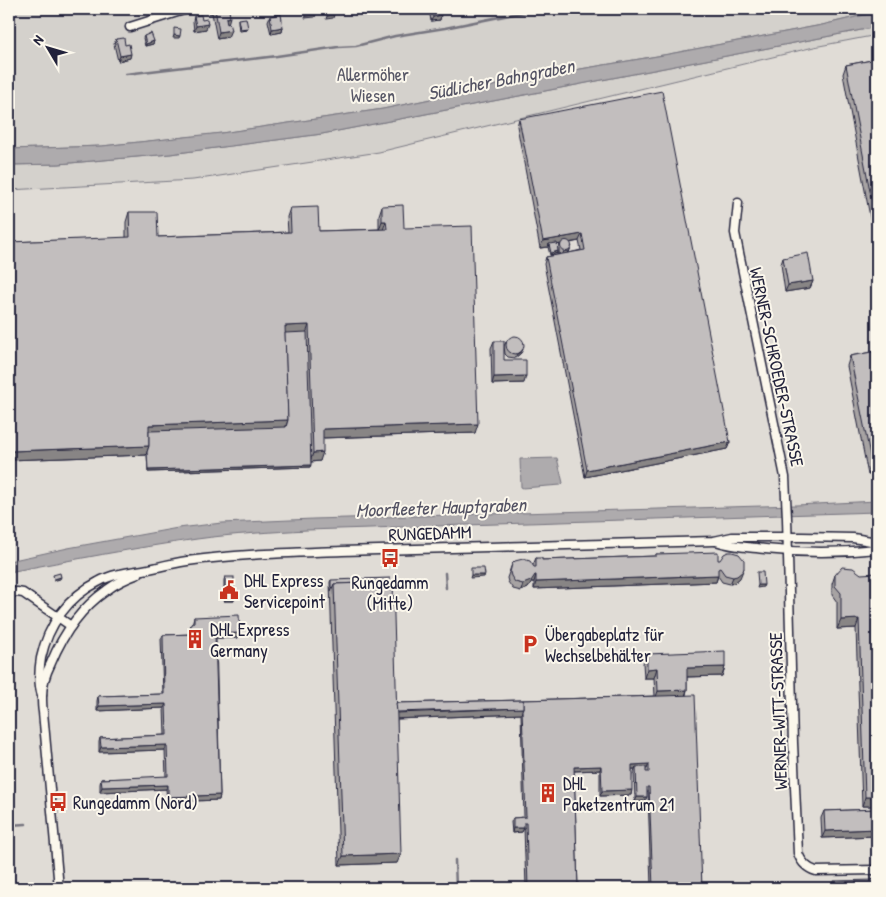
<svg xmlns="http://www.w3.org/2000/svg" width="886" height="897" viewBox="0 0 886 897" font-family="'Patrick Hand',sans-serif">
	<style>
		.built { fill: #e0dcd6 }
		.green { fill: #d4d1cc; stroke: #7b7a84 }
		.water { fill: #aeabad; stroke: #76747f }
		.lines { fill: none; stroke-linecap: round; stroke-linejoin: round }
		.stream { stroke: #76747f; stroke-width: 2.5 }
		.minor-casing { stroke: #22223b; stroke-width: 11 }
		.minor { stroke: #fbf7ec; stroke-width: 8 }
		.wall { fill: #a7a3a3; stroke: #22223b; fill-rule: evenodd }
		.shaded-wall { fill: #888585; stroke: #22223b }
		.building { fill: #c2bebe; stroke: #22223b }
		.labels { text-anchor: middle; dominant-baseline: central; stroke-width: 4; stroke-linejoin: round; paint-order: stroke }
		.park-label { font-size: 18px; fill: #575766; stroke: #fbf7ec }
		.street-label { font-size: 18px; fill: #22223b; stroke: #fbf7ec }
		.poi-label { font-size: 18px; fill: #22223b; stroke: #fbf7ec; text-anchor: start }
		.water-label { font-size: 19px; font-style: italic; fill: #535263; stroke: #fbf7ec }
	</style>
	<rect width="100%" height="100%" fill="#f2eee5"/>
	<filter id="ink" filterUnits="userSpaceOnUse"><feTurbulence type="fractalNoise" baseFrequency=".02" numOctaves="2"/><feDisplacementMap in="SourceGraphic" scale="10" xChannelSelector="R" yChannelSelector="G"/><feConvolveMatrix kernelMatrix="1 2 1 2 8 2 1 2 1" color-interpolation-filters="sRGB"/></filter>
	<g filter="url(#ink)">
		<path class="built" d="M 877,35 L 877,888 L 9,888 L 9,190 L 193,180 L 392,148 L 814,47 Z"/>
		<g class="green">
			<path d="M 9,9 L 877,9 L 877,12 L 822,25 L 669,54 L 545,75 L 383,109 L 215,134 L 102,146 L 9,149 Z"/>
			<path d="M 877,27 L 877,35 L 814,47 L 379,152 L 193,180 L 9,190 L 9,165 L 59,164 L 170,154 L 322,134 Z"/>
		</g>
		<g class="water">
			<path d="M 877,12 L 877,27 L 322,134 L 170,154 L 59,164 L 9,165 L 9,149 L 102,146 L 221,133 L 383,109 L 545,75 L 669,54 L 822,25 Z"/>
			<path d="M 557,458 L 563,483 L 561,485 L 523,488 L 521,487 L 520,459 Z"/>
			<path d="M 877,501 L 877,512 L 307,530 C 271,532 233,534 197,539 C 134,548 71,560 9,572 L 9,561 L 68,548 L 178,528 L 222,523 L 313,519 L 796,505 Z"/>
		</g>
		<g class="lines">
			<g class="stream">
				<path d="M 126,74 L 277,56 L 338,47 L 356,46 L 395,36 L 445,28 L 539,9"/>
				<path d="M 445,573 L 446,588"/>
				<path d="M 9,825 L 26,824"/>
				<path d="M 455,860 L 456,888"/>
			</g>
			<g class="minor-casing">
				<g id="minor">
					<path d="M 130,27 L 187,9"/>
					<path d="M 738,203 L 735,233 L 785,477 L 787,518 L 793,743 L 798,853 C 801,862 806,868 816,871 L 877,870"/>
					<path d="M 716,541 C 733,547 748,547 765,549 C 802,553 841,553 877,549"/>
					<path d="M 9,593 L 17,592 L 23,593 L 71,626"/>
					<path d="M 42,695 C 38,683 39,670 41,658 C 48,625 68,597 98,582 C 114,573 132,572 149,569 C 162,566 174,563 187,561 C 238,554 290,553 342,551 C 466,547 590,544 714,541 L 732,537 L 802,537 L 853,538 L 877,542"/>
					<path d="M 59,888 L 43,712 C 42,707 42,701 42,696 C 42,685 46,673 51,663 C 63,634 81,608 107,590 C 116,583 127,578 138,574"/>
				</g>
			</g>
			<use href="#minor" class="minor"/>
		</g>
		<g class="wall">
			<path d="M 209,9 L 224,9 L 228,24 L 228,37 L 217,39 L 212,13 L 209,13 Z"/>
			<path d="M 429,9 L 440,9 L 440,20 L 431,21 Z"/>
			<path d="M 194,16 L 202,20 L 206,29 L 194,31 L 193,21 Z"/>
			<path d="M 270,16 L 283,27 L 282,32 L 271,34 L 268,21 Z"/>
			<path d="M 238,19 L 248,28 L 247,30 L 239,31 L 238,22 Z"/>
			<path d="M 144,36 L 154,41 L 153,44 L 145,46 L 143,38 Z"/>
			<path d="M 116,39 L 125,45 L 130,58 L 118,61 L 114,44 Z"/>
			<path d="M 877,59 L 877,254 L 843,74 L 846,65 Z"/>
			<path d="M 519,119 L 730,442 L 727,449 L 585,477 L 544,264 L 546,257 L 561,254 L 559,253 L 559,248 L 560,244 L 557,245 L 558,253 L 550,255 L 548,247 L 540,248 L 517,126 ZM 579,241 L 581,250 L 569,253 L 570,250 L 570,243 Z"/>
			<path d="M 382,206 L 404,228 L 475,433 L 323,438 L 320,461 L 311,462 L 310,467 L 148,472 L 147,454 L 146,455 L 9,460 L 9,242 L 126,238 L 126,222 L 129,212 L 158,237 L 288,232 L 287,217 L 290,208 L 319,231 L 379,229 L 379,215 Z"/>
			<path d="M 783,258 L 813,281 L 810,288 L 785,292 L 781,264 Z"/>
			<path d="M 494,341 L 504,360 L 524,383 L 492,384 L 491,348 Z"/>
			<path d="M 506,342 L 523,349 L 521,353 L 515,358 L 508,357 L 505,354 L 504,346 Z"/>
			<path d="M 877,351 L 877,473 L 868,475 L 847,366 L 850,356 Z"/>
			<path d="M 656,554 L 718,560 L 740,578 L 734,583 L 730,584 L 722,582 L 718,576 L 716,582 L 534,589 L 534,582 L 532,582 L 528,588 L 521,591 L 513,589 L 508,582 L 507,578 L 512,564 L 533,565 L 536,558 L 542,560 L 656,556 Z"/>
			<path d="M 861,574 L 877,806 L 862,806 L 856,628 L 837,629 L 837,602 L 832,595 L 832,584 L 835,575 Z"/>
			<path d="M 225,577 L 234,601 L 224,601 L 224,580 Z"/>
			<path d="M 331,580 L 396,703 L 523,700 L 655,696 L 654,678 L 644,678 L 643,663 L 647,654 L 725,667 L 722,676 L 687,677 L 687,690 L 686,695 L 702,888 L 651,888 L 648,792 L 647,792 L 645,801 L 635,802 L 634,772 L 635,769 L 632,769 L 631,795 L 600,796 L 600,770 L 574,771 L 578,888 L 526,888 L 524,827 L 522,832 L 512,833 L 511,822 L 513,818 L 524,817 L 521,714 L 397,719 L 397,863 L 339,865 L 330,582 Z"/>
			<path d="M 194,617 L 240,633 L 238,638 L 216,638 L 220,795 L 219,800 L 167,802 L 166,789 L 100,792 L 100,784 L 101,779 L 166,777 L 165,750 L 99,752 L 99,742 L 100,738 L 165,735 L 164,708 L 97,711 L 97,701 L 98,696 L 163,694 L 161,639 L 163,635 L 193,634 L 193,632 L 190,632 L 190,628 L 191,624 L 192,624 Z"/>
			<path d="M 877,809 L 877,830 L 875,836 L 822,838 L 821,818 L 824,811 Z"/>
		</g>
		<g class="shaded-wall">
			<path d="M 211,9 L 214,9 L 212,13 L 209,13 Z"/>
			<path d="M 359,9 L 370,9 L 369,10 L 357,12 Z"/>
			<path d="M 403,9 L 415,9 L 414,11 L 401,13 Z"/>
			<path d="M 316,15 L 315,17 L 305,18 L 306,16 Z"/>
			<path d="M 334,15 L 333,18 L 326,19 L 327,16 Z"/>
			<path d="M 441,15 L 440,20 L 431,21 L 433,17 Z"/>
			<path d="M 230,17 L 228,24 L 224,25 L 226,18 Z"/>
			<path d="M 208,24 L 206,29 L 194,31 L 196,26 Z"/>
			<path d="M 283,27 L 282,32 L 271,34 L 272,29 Z"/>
			<path d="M 248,28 L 247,30 L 239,31 L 240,29 Z"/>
			<path d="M 231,30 L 228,37 L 217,39 L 219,32 Z"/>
			<path d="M 174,35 L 180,36 L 179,38 L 173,38 Z"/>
			<path d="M 154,41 L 153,44 L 145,46 L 146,44 Z"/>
			<path d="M 131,54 L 130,58 L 118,61 L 120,56 Z"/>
			<path d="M 382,221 L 386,221 L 383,230 L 379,230 Z"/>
			<path d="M 582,234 L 579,241 L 550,246 L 549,244 L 548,247 L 540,248 L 543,241 Z"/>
			<path d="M 572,246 L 567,255 L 562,256 L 564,251 Z"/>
			<path d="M 558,251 L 558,253 L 550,255 L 551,253 Z"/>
			<path d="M 813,281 L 810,288 L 785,292 L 788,285 Z"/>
			<path d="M 309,325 L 306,334 L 283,335 L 285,326 Z"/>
			<path d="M 523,349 L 521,353 L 515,358 L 517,354 Z"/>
			<path d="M 526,376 L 524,383 L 492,384 L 494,377 Z"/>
			<path d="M 288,420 L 285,429 L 146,434 L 149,425 Z"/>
			<path d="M 478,424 L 475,433 L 319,438 L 323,429 Z"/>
			<path d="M 730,442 L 727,449 L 585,477 L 587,470 Z"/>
			<path d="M 149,446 L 146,455 L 9,460 L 11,451 Z"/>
			<path d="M 323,452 L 320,461 L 310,462 L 313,453 Z"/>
			<path d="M 877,464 L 877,473 L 868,475 L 872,465 Z"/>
			<path d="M 311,465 L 310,467 L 148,472 L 148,470 Z"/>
			<path d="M 744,568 L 740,578 L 734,583 L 730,584 L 733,577 Z"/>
			<path d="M 471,575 L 485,575 L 484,577 L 470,578 Z"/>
			<path d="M 535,575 L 536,575 L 534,582 L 532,582 L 528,588 L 521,591 L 523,584 Z"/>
			<path d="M 718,575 L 716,582 L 534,589 L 536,582 Z"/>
			<path d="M 61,577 L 60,579 L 53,581 L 54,579 Z"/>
			<path d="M 758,585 L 764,585 L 763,587 L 757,588 Z"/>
			<path d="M 225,599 L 234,599 L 234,601 L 224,601 Z"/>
			<path d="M 859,619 L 856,628 L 837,629 L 841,620 Z"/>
			<path d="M 191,628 L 194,628 L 193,632 L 190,632 Z"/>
			<path d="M 240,633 L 238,638 L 214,638 L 215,634 Z"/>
			<path d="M 725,667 L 722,676 L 683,677 L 687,668 Z"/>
			<path d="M 657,668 L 654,678 L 644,678 L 647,669 Z"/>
			<path d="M 687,690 L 684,699 L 655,700 L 658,691 Z"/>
			<path d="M 166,704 L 164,708 L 97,711 L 99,706 Z"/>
			<path d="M 523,708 L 521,714 L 393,719 L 396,713 Z"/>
			<path d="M 167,745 L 165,750 L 99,752 L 101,747 Z"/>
			<path d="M 649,764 L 647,769 L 636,769 L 636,767 L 635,769 L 630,769 L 632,765 Z"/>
			<path d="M 601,766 L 600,770 L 572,771 L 574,767 Z"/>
			<path d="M 168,785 L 166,789 L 100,792 L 102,787 Z"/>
			<path d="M 632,790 L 631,795 L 600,796 L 602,791 Z"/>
			<path d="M 220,795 L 219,800 L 167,802 L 168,797 Z"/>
			<path d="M 637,797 L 647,797 L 645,801 L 635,802 Z"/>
			<path d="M 865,797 L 877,797 L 877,806 L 862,806 Z"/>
			<path d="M 513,828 L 524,828 L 522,832 L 512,833 Z"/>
			<path d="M 877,829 L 875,836 L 822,838 L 825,831 Z"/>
			<path d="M 401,854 L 397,863 L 339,865 L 343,856 Z"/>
			<path d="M 9,858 L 14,858 L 13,860 L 9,860 Z"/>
		</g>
		<g class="building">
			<path d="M 215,9 L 224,9 L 224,10 L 229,10 L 230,17 L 226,18 L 227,24 L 229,23 L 231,30 L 219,32 Z"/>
			<path d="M 305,9 L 315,9 L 316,15 L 306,16 Z"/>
			<path d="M 326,9 L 333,9 L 334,15 L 327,16 Z"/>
			<path d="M 431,9 L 440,9 L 441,15 L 433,17 Z"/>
			<path d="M 281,14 L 283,27 L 272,29 L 270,16 Z"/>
			<path d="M 201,15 L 202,20 L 207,19 L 208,24 L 196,26 L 194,16 Z"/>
			<path d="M 246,18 L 248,28 L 240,29 L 238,19 Z"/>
			<path d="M 174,28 L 181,29 L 180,36 L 174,35 Z"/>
			<path d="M 151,33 L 154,41 L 146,44 L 144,36 Z"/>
			<path d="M 124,38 L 125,45 L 129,44 L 131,54 L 120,56 L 116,39 Z"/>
			<path d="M 877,59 L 877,228 L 846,65 Z"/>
			<path d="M 662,91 L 730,442 L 587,470 L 546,257 L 585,250 L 582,234 L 543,241 L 519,119 Z"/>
			<path d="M 403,205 L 404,228 L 472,226 L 478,424 L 323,429 L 323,452 L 313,453 L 309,325 L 285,326 L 288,420 L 149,425 L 149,446 L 11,451 L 9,366 L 9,242 L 130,237 L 129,212 L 157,212 L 158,237 L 291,232 L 290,208 L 318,207 L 319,231 L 387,229 L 386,221 L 382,221 L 382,206 Z"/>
			<circle cx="566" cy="246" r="5.5"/>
			<path d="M 557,243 L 558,251 L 551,253 L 549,244 Z"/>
			<path d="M 808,253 L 813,281 L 788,285 L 783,258 Z"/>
			<path d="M 307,332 L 311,465 L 148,470 L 147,452 L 149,446 L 149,431 L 286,427 L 288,420 L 285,333 Z"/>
			<circle cx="515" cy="345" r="9"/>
			<path d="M 494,341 L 504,341 L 504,360 L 526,360 L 526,376 L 494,377 Z"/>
			<path d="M 877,351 L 877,464 L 872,465 L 850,356 Z"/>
			<path d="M 718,552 L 718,560 L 720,560 L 724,554 L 728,552 L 732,552 L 739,554 L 744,560 L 744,568 L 743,571 L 737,576 L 733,577 L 725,575 L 720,568 L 718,569 L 718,575 L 536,582 L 536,575 L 535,575 L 531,581 L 523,584 L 515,582 L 511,576 L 510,572 L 512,564 L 515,561 L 523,559 L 530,561 L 534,567 L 536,567 L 536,558 L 542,558 L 542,560 L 656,556 L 656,554 Z"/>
			<path d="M 842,567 L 853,568 L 861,574 L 877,573 L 877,797 L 865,797 L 859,619 L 841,620 L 841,593 L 835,586 L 835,575 Z"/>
			<path d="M 471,568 L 484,568 L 485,575 L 471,575 Z"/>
			<path d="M 757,572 L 763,572 L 764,585 L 758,585 Z"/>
			<path d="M 60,573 L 61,577 L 54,579 L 53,575 Z"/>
			<rect x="225" y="577" width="9" height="22"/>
			<path d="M 390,578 L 390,582 L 334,584 L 331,591 L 331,580 Z"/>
			<path d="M 393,582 L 401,854 L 343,856 L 334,584 Z"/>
			<path d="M 239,615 L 240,633 L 215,634 L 220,795 L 168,797 L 168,785 L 102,787 L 101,779 L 168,776 L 167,745 L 101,747 L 100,738 L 167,735 L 166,704 L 99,706 L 98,696 L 164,694 L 163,635 L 194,634 L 194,628 L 191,628 L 191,624 L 194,623 L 194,617 Z"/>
			<path d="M 725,651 L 725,667 L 687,668 L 687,690 L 658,691 L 657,668 L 647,669 L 647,654 Z"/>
			<path d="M 695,695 L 702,888 L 653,888 L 649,787 L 647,787 L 647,797 L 637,797 L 636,767 L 646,767 L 646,772 L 649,772 L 649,764 L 632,765 L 632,790 L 602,791 L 601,766 L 574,767 L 578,888 L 528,888 L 526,823 L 524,823 L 524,828 L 513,828 L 513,818 L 526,817 L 522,710 L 523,708 L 523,700 Z"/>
			<path d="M 523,700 L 523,708 L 397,712 L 396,703 Z"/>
			<path d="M 877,809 L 877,829 L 825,831 L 824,811 Z"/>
			<path d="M 9,854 L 13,854 L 14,858 L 9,858 Z"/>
			<path d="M 877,880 L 877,888 L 834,888 L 834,881 Z"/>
			<path d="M 32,883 L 33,888 L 9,888 L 9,885 Z"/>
		</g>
	</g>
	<defs>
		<g id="bus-bare" transform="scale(1.5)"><path d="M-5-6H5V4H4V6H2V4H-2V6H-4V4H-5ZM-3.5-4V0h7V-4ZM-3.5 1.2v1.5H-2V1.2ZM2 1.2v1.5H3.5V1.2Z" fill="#c8321e" stroke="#fbf7ec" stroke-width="2.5" paint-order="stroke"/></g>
		<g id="civic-bare" transform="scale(1.5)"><path d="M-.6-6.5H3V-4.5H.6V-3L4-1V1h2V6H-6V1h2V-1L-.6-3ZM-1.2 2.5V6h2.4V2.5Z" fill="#c8321e" stroke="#fbf7ec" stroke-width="2.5" paint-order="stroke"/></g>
		<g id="building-bare" transform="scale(1.5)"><path d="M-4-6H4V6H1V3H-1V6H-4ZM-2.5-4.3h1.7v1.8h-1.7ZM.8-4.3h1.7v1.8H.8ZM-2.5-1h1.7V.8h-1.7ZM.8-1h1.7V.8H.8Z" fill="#c8321e" stroke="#fbf7ec" stroke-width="2.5" paint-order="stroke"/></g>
		<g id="parking-bare" transform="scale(1.5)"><path d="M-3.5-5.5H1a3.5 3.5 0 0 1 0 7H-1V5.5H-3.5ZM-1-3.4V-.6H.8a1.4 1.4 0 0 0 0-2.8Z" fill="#c8321e" stroke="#fbf7ec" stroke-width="2.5" paint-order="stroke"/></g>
	</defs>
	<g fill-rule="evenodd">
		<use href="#bus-bare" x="390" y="558"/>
		<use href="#civic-bare" x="229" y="590"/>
		<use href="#building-bare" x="195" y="639"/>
		<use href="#parking-bare" x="530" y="644"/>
		<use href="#building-bare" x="548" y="793"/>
		<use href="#bus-bare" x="58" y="802"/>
	</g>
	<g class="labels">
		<g class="park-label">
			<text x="373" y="74">Allermöher<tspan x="373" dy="21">Wiesen</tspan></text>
		</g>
		<g class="street-label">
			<text transform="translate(777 367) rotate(78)">WERNER-SCHROEDER-STRASSE</text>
			<text transform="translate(430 533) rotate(-2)">RUNGEDAMM</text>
			<text transform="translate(778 711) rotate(-92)">WERNER-WITT-STRASSE</text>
		</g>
		<g class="poi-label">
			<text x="244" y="580">DHL Express<tspan x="244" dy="21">Servicepoint</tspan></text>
			<text x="390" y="582" text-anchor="middle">Rungedamm<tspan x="390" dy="21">(Mitte)</tspan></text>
			<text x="210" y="629">DHL Express<tspan x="210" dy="21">Germany</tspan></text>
			<text x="545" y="634">Übergabeplatz für<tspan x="545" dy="21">Wechselbehälter</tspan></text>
			<text x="563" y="783">DHL<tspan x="563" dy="21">Paketzentrum 21</tspan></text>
			<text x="73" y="802">Rungedamm (Nord)</text>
		</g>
		<g class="water-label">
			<text transform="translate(501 79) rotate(-11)">Südlicher Bahngraben</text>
			<text transform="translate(441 507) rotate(-2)">Moorfleeter Hauptgraben</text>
		</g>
	</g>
	<rect width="886" height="897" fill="none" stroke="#fbf7ec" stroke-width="30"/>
	<rect x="15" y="15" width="856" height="867" fill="none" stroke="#22223b" stroke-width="2" filter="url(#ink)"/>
	<g transform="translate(48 48) rotate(308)" stroke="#fbf7ec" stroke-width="4" paint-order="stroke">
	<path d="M0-4L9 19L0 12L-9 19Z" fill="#22223b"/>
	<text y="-8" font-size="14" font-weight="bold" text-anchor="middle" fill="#22223b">N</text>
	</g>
</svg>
